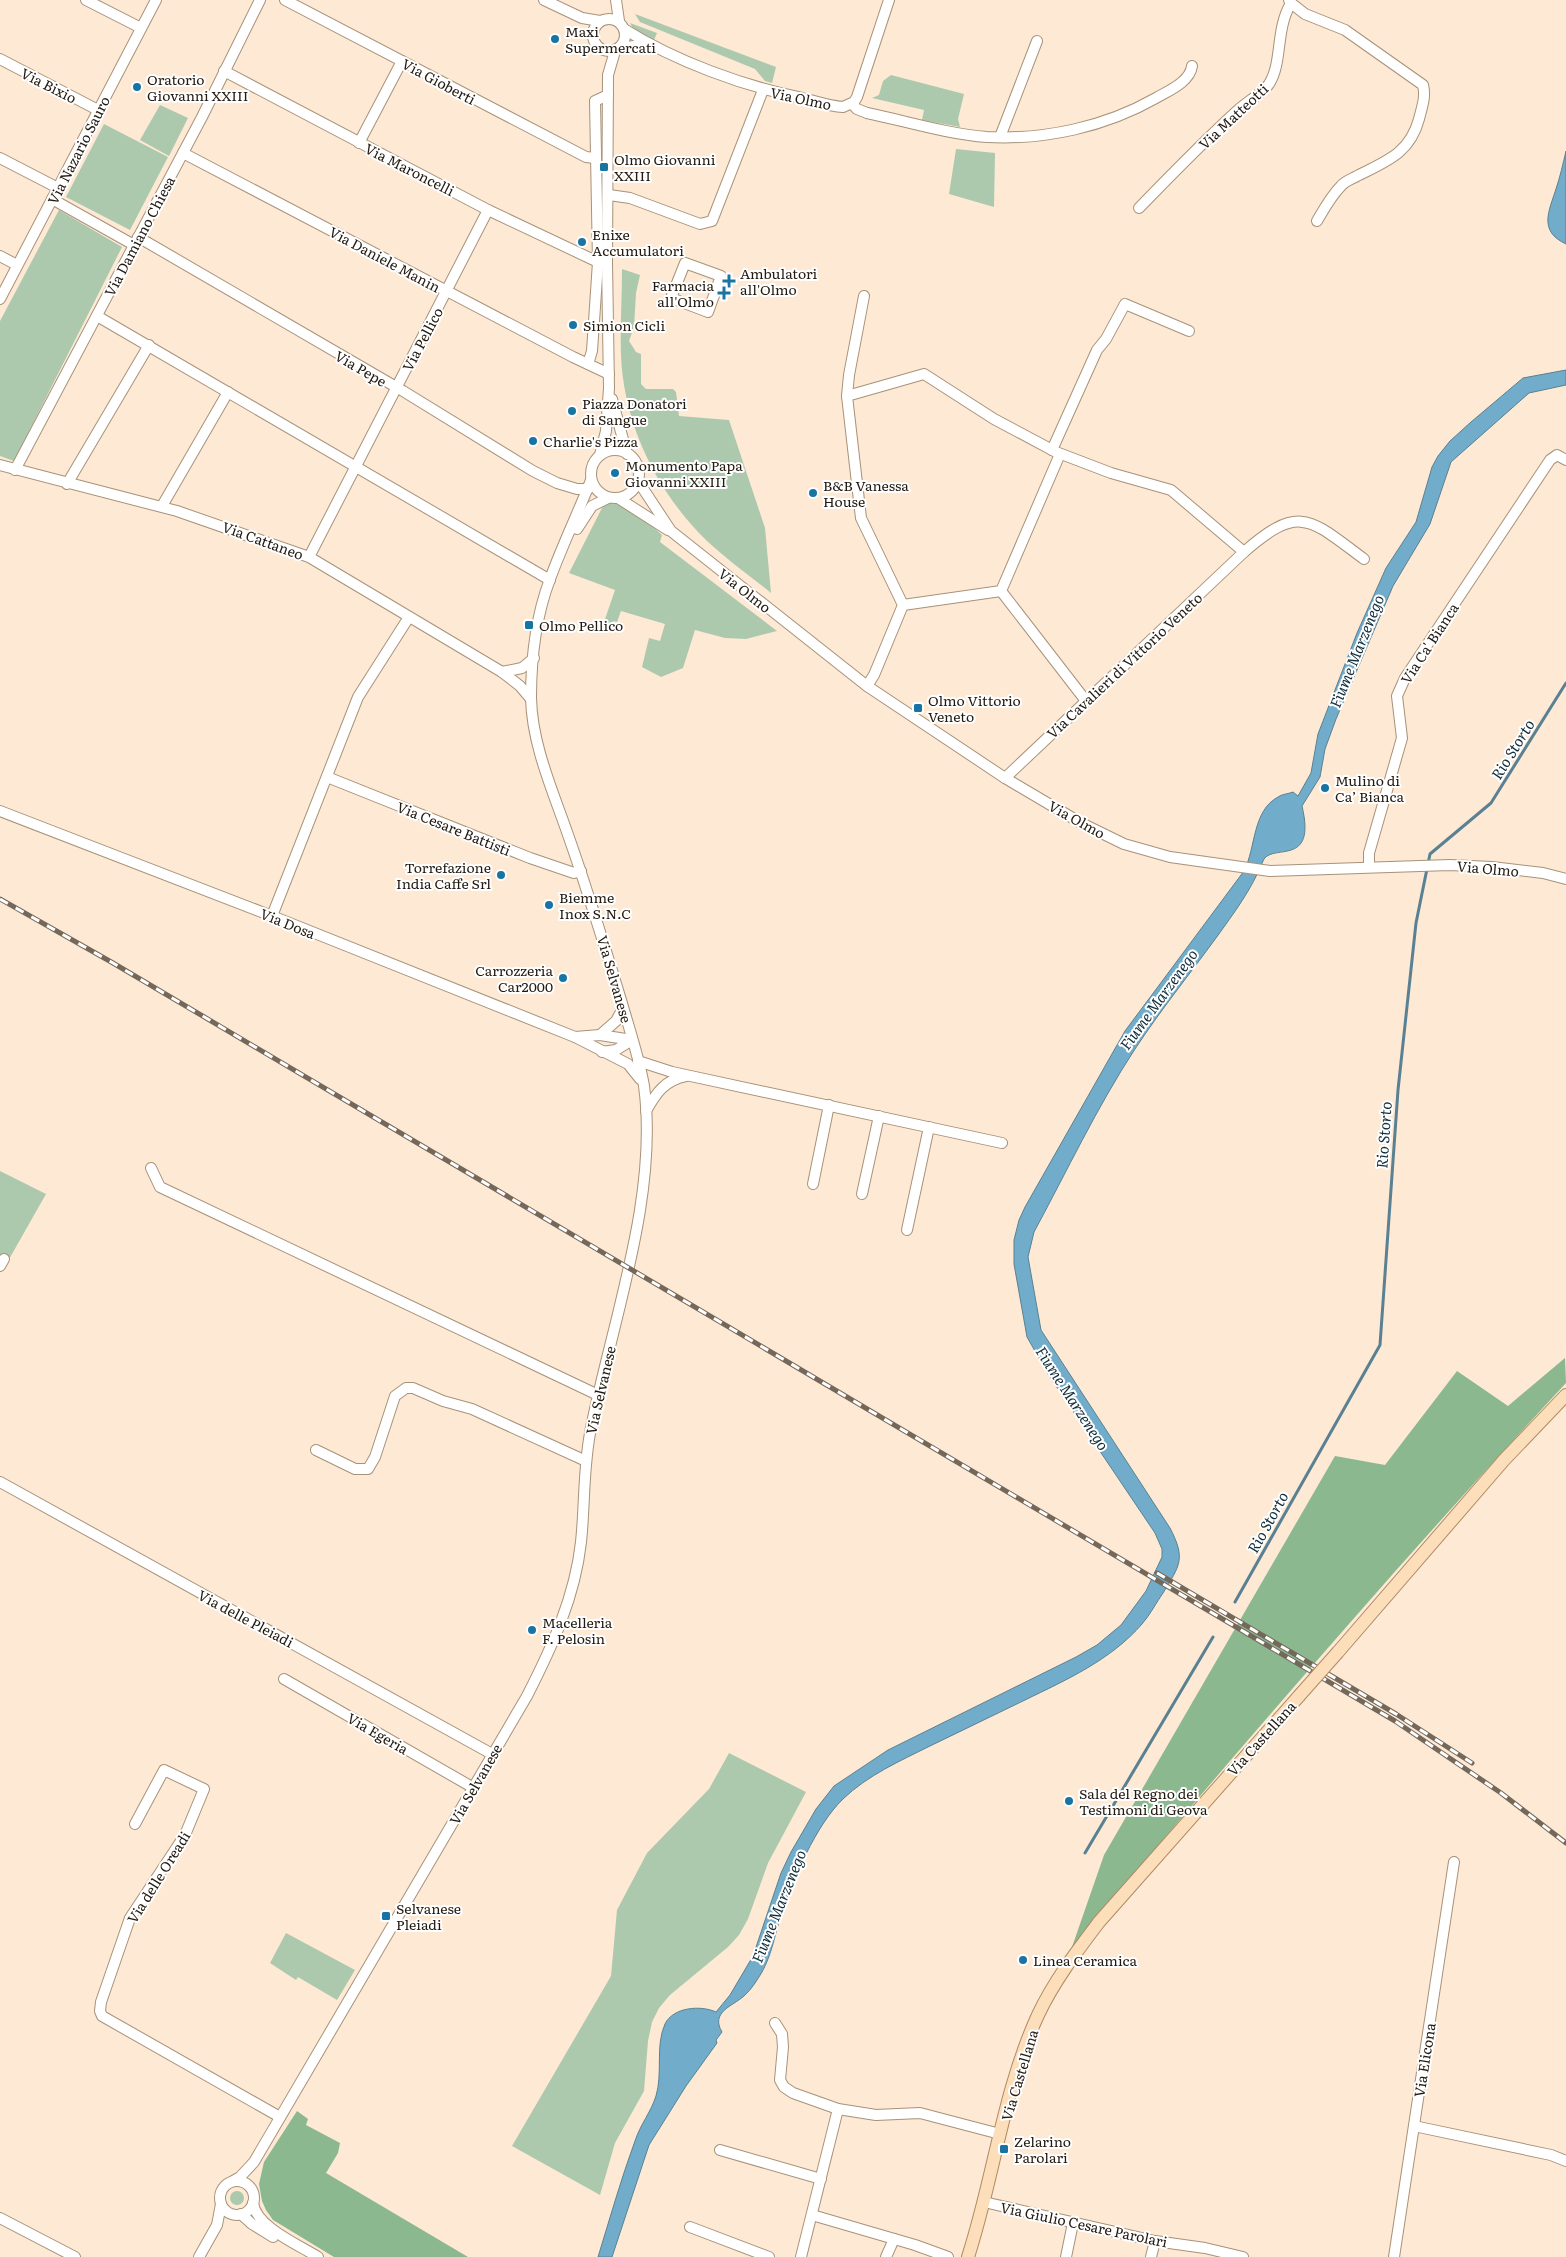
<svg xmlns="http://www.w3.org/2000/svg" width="1566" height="2257" viewBox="0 0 1566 2257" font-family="Literata,serif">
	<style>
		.green { fill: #acc9ae }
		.forest { fill: #8bb88f }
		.water { fill: #71adcb; stroke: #598193 }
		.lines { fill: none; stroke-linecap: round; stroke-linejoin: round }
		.stream { stroke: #598193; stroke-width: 3 }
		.minor-casing { stroke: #a89279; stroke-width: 12 }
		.major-casing { stroke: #af8b62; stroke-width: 14 }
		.minor { stroke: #fff; stroke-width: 10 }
		.major { stroke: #fddebb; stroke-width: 12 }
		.rail-casing { stroke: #74685a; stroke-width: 5 }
		.rail { stroke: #fff; stroke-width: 3; stroke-dasharray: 9; stroke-linecap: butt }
		.major-bridge-casing { stroke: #af8b62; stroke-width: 14; stroke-linecap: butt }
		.major-bridge { stroke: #fddebb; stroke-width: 12 }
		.poi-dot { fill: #1874a2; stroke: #fff; stroke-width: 2 }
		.labels { text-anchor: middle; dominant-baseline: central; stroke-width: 4; stroke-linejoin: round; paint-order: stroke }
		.poi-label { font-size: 14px; fill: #221a10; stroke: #fff; text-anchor: start }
		.street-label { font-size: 14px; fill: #221a10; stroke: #fff }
		.water-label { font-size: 15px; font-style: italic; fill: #102d3b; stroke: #fff }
	</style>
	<rect width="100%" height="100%" fill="#fde9d4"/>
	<g class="green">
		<path d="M 635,14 L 776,67 L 772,83 L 765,81 L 755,69 L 640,22 Z"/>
		<path d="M 630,23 L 657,33 L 654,40 C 643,37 635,34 630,23 Z"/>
		<path d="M 891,75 L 964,94 L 958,119 L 960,127 L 922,120 L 924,110 L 872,98 L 879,95 L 883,81 Z"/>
		<path d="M 160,105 L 188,118 L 169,156 L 140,140 Z"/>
		<path d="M 104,124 L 168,157 L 130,230 L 66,197 Z"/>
		<path d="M 956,149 L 995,153 L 994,207 L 949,194 Z"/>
		<path d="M 59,210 L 122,247 L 14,461 L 0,456 L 0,321 Z"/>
		<path d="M 622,269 L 640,275 L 636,293 L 634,327 L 629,341 L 636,352 L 641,354 L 641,384 L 646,389 L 673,389 L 676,392 L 679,416 L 729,420 L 765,528 L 771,593 C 749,575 726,559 706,540 C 657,492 624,425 621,356 C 620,327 622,298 622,269 Z"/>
		<path d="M 610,503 C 626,503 651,525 662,535 L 660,542 L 777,631 L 746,639 L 725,638 L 695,630 L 683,668 L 661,677 L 642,667 L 649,638 L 660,641 L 665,624 L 621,611 L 617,622 L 613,621 L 610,628 L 603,625 L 615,590 L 569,573 L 603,506 Z"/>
		<path d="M 0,1171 L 46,1194 L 8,1261 L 0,1258 Z"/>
		<path d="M 729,1753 L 806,1792 L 768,1863 L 748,1919 L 739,1935 L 728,1947 L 670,1995 L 659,2008 L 652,2022 L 648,2041 L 644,2091 L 615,2143 L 600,2195 L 512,2146 L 611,1976 L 617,1910 L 647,1853 L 709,1789 Z"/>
		<path d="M 286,1933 L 355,1970 L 337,2000 L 298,1977 L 296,1980 L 270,1963 Z"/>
		<circle cx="237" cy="2198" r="7"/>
	</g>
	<g class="forest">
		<path d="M 1565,1358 L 1566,1383 C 1396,1566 1233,1756 1072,1947 L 1104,1855 L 1335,1456 L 1385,1465 L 1457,1371 L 1508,1406 Z"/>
		<path d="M 297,2111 L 308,2119 L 306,2125 L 340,2143 L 338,2153 L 326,2173 L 468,2257 L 334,2257 L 273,2220 L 266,2210 L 262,2201 L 259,2184 L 264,2162 Z"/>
	</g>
	<g class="water">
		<path d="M 1566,151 L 1566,244 C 1538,231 1549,211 1556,189 C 1560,177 1563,164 1566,151 Z"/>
		<path d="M 1566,370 L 1566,385 L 1529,393 L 1451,462 L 1430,524 L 1393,586 L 1336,719 L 1325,749 L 1320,777 L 1302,806 C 1317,869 1271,842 1263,861 C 1252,889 1234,913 1216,938 C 1189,975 1160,1011 1135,1049 C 1097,1107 1067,1171 1034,1232 L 1028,1257 L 1041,1330 L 1170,1528 C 1186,1559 1180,1565 1163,1593 C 1156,1603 1150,1615 1142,1624 C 1111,1660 1066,1680 1025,1700 C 993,1715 962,1731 930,1746 C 900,1761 868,1775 843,1799 C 816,1825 793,1879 781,1915 C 775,1934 772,1954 762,1972 C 757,1980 752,1989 744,1996 C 733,2006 710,2012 722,2032 L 716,2040 L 717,2043 L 686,2086 L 649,2145 L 612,2257 L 598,2257 C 610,2218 621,2179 635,2141 C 640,2125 651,2112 656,2096 C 663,2073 655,2046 665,2024 C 673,2007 701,2005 716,2012 L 730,1995 L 753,1956 L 781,1873 L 791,1852 L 816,1809 L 834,1786 L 888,1750 L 1076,1657 L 1097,1645 L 1121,1625 L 1146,1591 L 1162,1557 L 1162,1549 L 1155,1533 L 1048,1374 L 1027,1337 L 1014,1264 L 1014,1240 L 1019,1220 L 1025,1207 L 1125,1031 L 1244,871 C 1256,848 1252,811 1278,797 C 1282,794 1288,794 1293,792 L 1298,796 L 1311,773 L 1318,734 L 1357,633 L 1386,568 L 1416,522 L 1432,467 L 1438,456 L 1450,441 L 1471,422 L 1523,378 Z"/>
	</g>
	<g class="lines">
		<g class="stream">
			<path d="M 1235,1602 L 1380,1345 L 1398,1090 L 1416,923 L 1430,854 L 1491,803 L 1566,683"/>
			<path d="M 1085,1853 L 1213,1637"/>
		</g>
		<g class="minor-casing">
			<g id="minor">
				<path d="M 86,0 L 141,28"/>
				<path d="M 285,0 L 586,157 L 595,158"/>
				<path d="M 544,0 L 582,18 L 600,21"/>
				<path d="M 616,0 L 619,21"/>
				<path d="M 1291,3 L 1305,14 L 1345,30 L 1423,85 C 1426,97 1422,107 1419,119 C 1410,153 1387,161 1357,176 C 1352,179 1345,181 1341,186 C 1331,196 1324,209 1317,221"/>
				<circle cx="609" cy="35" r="16"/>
				<path d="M 624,29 C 675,61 743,86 802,98 C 815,101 829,106 843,107 L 854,102 L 857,97 L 889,0"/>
				<path d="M 620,48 L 648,44"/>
				<path d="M 0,59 L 98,110"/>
				<path d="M 224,71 L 488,210 L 598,262 L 607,262"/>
				<path d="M 852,104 L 857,109 L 867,113 C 906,121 947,134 987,137 C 1045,140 1105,127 1156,98 C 1168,91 1190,82 1192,66"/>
				<path d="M 1000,137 L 1037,41"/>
				<path d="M 359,143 L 402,61"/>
				<path d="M 183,153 L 573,357 L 609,374"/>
				<path d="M 0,158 L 58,188"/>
				<path d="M 609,195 L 630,198 L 700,224 L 712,221 L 763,90"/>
				<path d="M 52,199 L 134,245"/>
				<path d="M 1139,208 C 1171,175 1203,142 1237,111 C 1246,102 1262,94 1269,84 C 1283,62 1275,30 1291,3 L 1289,0"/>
				<path d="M 138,237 L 403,391 L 533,471 L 557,483 L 577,489 L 588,489"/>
				<path d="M 0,256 L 17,265"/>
				<path d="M 685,263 L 721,276 L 708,312 L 671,298 Z"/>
				<path d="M 0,299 L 156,0"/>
				<path d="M 97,316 L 550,580"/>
				<path d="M 588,364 L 592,351 L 598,262 L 595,101 L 608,95"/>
				<path d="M 847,396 L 849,375 L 864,296"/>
				<path d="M 612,399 L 627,454"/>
				<path d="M 1052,450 L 1097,350 L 1106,339 L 1125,304 L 1189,331"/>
				<circle cx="615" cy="474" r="24"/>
				<path d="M 600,455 L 606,431 L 609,388 L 607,262 L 608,75 L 615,51"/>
				<path d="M 0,465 L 177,511 L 309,557 L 502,672 L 520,686 L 531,699"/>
				<path d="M 15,470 L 202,117 L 260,0"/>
				<path d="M 638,481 L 671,531 L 867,686 L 1005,778 L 1081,823 L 1124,844 L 1170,857 L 1270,871 L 1450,865 L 1492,867 L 1543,873 L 1566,879"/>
				<path d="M 67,484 L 149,345"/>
				<path d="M 618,498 L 668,530"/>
				<path d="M 162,506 L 228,392"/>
				<path d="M 577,529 L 592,506 L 608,498"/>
				<path d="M 1244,552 C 1300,503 1310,519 1364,559"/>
				<path d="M 309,557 L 488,210"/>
				<path d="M 1001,591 L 1086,701"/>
				<path d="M 903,605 L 1001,591 L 1060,454"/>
				<path d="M 502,672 L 522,668 L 534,658"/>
				<path d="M 867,686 L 874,675 L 903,605 L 861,518 L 847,396 L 924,374 L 994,419 L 1056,452 L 1111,473 L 1171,490 L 1244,552 L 1005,778"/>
				<path d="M 327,777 L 530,858 L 574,873 L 581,871"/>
				<path d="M 0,811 L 272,916 L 575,1037 L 628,1064 L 640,1079"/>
				<path d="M 1369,867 L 1369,853 L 1402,738 L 1397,696 L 1405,678 L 1550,460 L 1557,455 L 1566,460"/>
				<path d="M 272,916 L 358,697 L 409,617"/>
				<path d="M 600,1035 L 616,1021 L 623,1008"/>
				<path d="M 575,1037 L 600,1035 L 632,1040"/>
				<path d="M 602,1052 L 616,1050 L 632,1040"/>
				<path d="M 638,1061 L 672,1072 L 1002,1143"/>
				<path d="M 646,1111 C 656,1093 665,1080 686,1076"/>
				<path d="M 151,1168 L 160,1187 L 598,1395"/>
				<path d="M 813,1184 L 829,1105"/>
				<path d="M 862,1194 L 879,1116"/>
				<path d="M 907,1230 L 929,1127"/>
				<path d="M 0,1266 L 4,1259"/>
				<path d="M 316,1450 L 355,1469 L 368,1469 L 375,1457 L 395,1396 L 406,1388 L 413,1388 L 443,1401 L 472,1409 L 586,1461"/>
				<path d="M 0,1482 L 492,1754"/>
				<path d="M 284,1679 L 472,1787"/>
				<path d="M 135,1824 L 164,1770 L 204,1789 L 185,1835 L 130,1918 L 101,2002 L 100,2011 L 102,2016 L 280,2117"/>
				<path d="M 775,2023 L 782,2034 L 783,2047 L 780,2080 L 784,2087 L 793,2093 L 838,2109 L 876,2115 L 920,2113 L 1000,2134"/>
				<path d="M 1414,2126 L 1551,2155 L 1566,2161"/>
				<path d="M 720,2150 L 821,2179"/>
				<circle cx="237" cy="2198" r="17"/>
				<path d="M 233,2181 L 240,2177 L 254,2162 L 527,1696 C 552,1647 575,1597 581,1542 C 585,1504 583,1466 591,1428 C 612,1322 659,1195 644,1086 C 639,1057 629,1028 621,1000 C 604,944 587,888 567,832 C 552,789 532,744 531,698 C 531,659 536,616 550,579 C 562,546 578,513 591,480"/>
				<path d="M 984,2202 L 1155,2241 L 1205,2248 L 1243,2257"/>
				<path d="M 253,2203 C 256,2227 299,2245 318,2257"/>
				<path d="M 241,2214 L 252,2224 L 273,2237"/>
				<path d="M 812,2215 L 915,2245 L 948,2257"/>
				<path d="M 0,2218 L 75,2257"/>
				<path d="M 690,2227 L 769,2257"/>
				<path d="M 199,2257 L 217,2225 L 221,2204"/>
				<path d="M 801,2257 L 838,2109"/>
				<path d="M 886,2257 L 894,2239"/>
				<path d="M 1066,2257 L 1073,2223"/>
				<path d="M 1151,2257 L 1155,2241"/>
				<path d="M 1394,2257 L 1454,1862"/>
			</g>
		</g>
		<g class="major-casing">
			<g id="major">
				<path d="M 1338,1652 L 1504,1460 L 1566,1395"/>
				<path d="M 968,2257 C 994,2177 1003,2091 1038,2015 C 1054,1981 1077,1951 1099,1922 L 1299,1696"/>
			</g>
		</g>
		<use href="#minor" class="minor"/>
		<use href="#major" class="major"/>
		<g class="rail-casing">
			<g id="rail">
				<path d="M 0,899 L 113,963 L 1395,1721 L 1501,1793 L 1566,1843"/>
				<path d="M 1157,1573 L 1396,1714 L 1472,1763"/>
			</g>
		</g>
		<use href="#rail" class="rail"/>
		<g class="major-bridge-casing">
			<path id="major-bridge" d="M 1299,1696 L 1338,1652"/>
		</g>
		<use href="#major-bridge" class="major-bridge"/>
	</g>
	<g class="poi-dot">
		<circle cx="555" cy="39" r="5"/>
		<circle cx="137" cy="87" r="5"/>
		<rect x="599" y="162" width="10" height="10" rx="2.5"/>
		<circle cx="582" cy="242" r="5"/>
		<path d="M726.5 273.5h5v5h5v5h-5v5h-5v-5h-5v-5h5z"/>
		<path d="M721.5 285.5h5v5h5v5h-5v5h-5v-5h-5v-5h5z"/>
		<circle cx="573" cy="325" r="5"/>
		<circle cx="572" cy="411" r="5"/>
		<circle cx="533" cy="441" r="5"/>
		<circle cx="615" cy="473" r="5"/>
		<circle cx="813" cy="493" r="5"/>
		<rect x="524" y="620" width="10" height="10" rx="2.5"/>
		<rect x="913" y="703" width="10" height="10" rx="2.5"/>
		<circle cx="1325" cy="788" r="5"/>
		<circle cx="501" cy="875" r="5"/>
		<circle cx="549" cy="905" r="5"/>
		<circle cx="563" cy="978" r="5"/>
		<circle cx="532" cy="1630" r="5"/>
		<circle cx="1069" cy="1801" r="5"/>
		<rect x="381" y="1911" width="10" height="10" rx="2.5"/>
		<circle cx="1023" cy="1960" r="5"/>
		<rect x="999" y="2144" width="10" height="10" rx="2.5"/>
	</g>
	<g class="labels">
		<g class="poi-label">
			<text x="565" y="31">Maxi<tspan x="565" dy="16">Supermercati</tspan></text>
			<text x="147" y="79">Oratorio<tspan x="147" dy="16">Giovanni XXIII</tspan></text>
			<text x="614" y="159">Olmo Giovanni<tspan x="614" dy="16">XXIII</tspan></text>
			<text x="592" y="234">Enixe<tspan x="592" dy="16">Accumulatori</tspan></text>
			<text x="740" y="273">Ambulatori<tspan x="740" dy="16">all'Olmo</tspan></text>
			<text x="714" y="285" text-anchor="end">Farmacia<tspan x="714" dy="16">all'Olmo</tspan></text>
			<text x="583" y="325">Simion Cicli</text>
			<text x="582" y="403">Piazza Donatori<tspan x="582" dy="16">di Sangue</tspan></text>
			<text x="543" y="441">Charlie's Pizza</text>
			<text x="625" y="465">Monumento Papa<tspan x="625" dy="16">Giovanni XXIII</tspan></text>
			<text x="823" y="485">B&amp;B Vanessa<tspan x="823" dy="16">House</tspan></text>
			<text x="539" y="625">Olmo Pellico</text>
			<text x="928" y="700">Olmo Vittorio<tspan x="928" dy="16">Veneto</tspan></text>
			<text x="1335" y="780">Mulino di<tspan x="1335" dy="16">Ca’ Bianca</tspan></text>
			<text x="491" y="867" text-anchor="end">Torrefazione<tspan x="491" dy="16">India Caffe Srl</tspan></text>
			<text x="559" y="897">Biemme<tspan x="559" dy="16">Inox S.N.C</tspan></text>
			<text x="553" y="970" text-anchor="end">Carrozzeria<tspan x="553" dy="16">Car2000</tspan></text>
			<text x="542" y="1622">Macelleria<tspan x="542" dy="16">F. Pelosin</tspan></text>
			<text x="1079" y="1793">Sala del Regno dei<tspan x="1079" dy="16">Testimoni di Geova</tspan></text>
			<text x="396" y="1908">Selvanese<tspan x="396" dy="16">Pleiadi</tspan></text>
			<text x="1033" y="1960">Linea Ceramica</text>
			<text x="1014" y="2141">Zelarino<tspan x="1014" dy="16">Parolari</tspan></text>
		</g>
		<g class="street-label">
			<text transform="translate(439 81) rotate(28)">Via Gioberti</text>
			<text transform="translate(49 85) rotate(27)">Via Bixio</text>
			<text transform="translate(801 98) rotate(12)">Via Olmo</text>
			<text transform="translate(1233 116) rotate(-43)">Via Matteotti</text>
			<text transform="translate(78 150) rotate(-63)">Via Nazario Sauro</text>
			<text transform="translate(410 169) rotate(27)">Via Maroncelli</text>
			<text transform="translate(139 236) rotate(-62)">Via Damiano Chiesa</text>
			<text transform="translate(385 259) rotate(28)">Via Daniele Manin</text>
			<text transform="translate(422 339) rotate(-62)">Via Pellico</text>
			<text transform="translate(361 368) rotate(30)">Via Pepe</text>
			<text transform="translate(263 540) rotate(20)">Via Cattaneo</text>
			<text transform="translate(745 590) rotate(38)">Via Olmo</text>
			<text transform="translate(1429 643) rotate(-57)">Via Ca' Bianca</text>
			<text transform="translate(1124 665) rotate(-43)">Via Cavalieri di Vittorio Veneto</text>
			<text transform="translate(1077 819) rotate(29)">Via Olmo</text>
			<text transform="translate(454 828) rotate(22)">Via Cesare Battisti</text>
			<text transform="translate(1488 868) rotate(5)">Via Olmo</text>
			<text transform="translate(288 923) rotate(22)">Via Dosa</text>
			<text transform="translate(615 979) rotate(74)">Via Selvanese</text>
			<text transform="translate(600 1390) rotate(-77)">Via Selvanese</text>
			<text transform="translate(246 1618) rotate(28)">Via delle Pleiadi</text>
			<text transform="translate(378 1733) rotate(30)">Via Egeria</text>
			<text transform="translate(1261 1738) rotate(-48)">Via Castellana</text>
			<text transform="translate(475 1784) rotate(-60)">Via Selvanese</text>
			<text transform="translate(158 1877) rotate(-58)">Via delle Oreadi</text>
			<text transform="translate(1424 2060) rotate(-81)">Via Elicona</text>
			<text transform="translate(1019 2075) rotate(-73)">Via Castellana</text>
			<text transform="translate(1084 2224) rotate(12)">Via Giulio Cesare Parolari</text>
		</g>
		<g class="water-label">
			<text transform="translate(1356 651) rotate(-68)">Fiume Marzenego</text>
			<text transform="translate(1512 749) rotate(-58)">Rio Storto</text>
			<text transform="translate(1158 999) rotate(-54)">Fiume Marzenego</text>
			<text transform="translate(1383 1135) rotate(-86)">Rio Storto</text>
			<text transform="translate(1073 1398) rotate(57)">Fiume Marzenego</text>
			<text transform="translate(1267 1522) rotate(-61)">Rio Storto</text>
			<text transform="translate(778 1906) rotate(-68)">Fiume Marzenego</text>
		</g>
	</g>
</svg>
